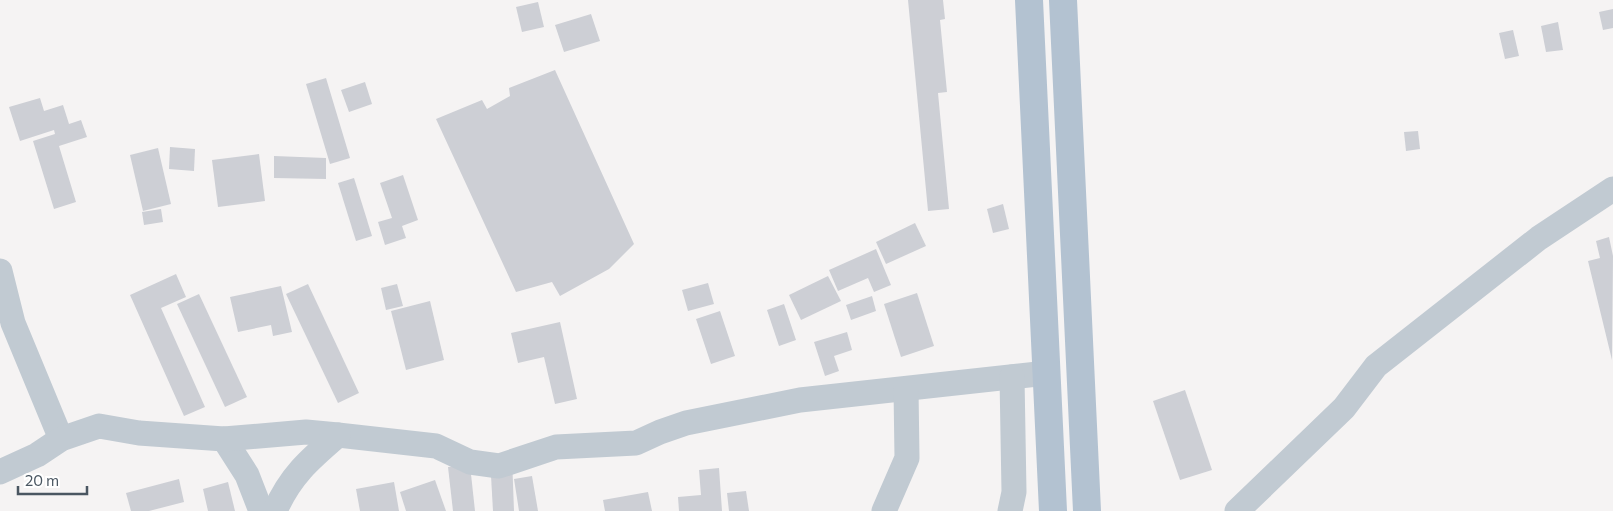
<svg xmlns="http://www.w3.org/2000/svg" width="1613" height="511" viewBox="0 0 1613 511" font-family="Commissioner,sans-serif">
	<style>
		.building { fill: #cdcfd5 }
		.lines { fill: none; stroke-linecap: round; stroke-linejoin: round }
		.minor { stroke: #c1cad2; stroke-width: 25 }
		.major { stroke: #b3c2d1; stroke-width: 28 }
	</style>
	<rect width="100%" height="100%" fill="#f5f3f3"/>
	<g class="building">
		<path d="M 908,0 L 943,0 L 945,19 L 940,20 L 947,92 L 938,93 L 949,209 L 928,211 Z"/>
		<path d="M 538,2 L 544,27 L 522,32 L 516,7 Z"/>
		<path d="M 1613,9 L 1613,28 L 1603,30 L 1599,12 Z"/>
		<path d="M 591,14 L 600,41 L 564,52 L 555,25 Z"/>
		<path d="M 1558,22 L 1563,50 L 1546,52 L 1541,26 Z"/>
		<path d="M 1513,30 L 1519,56 L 1505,59 L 1499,33 Z"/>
		<path d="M 555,70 L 634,244 L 609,269 L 560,296 L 552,282 L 516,292 L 436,119 L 482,100 L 487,109 L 510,96 L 509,88 Z"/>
		<path d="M 326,78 L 350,158 L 330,164 L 306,84 Z"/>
		<path d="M 365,82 L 372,104 L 349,112 L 341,90 Z"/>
		<path d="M 40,98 L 44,111 L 63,105 L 69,124 L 81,120 L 87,137 L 59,146 L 76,202 L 54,209 L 33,141 L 55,134 L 54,130 L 20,141 L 9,107 Z"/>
		<path d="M 1418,131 L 1420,149 L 1406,151 L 1404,132 Z"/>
		<path d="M 170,147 L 195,149 L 194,171 L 169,169 Z"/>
		<path d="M 158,148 L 171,204 L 143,211 L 130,155 Z"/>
		<path d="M 259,154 L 265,201 L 218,207 L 212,160 Z"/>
		<path d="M 274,156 L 326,158 L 326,179 L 274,178 Z"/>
		<path d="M 403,175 L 418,220 L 402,226 L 406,238 L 385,245 L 378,222 L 392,218 L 380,183 Z"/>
		<path d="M 354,178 L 372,236 L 356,241 L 338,183 Z"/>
		<path d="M 1003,204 L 1009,229 L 993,233 L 987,209 Z"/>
		<path d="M 161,209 L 163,222 L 144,225 L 142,212 Z"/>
		<path d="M 915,223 L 926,246 L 886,264 L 876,242 Z"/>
		<path d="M 1609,237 L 1613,256 L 1612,360 L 1588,261 L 1600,258 L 1596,241 Z"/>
		<path d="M 876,249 L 891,285 L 874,292 L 868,278 L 838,291 L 829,270 Z"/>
		<path d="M 176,274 L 186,297 L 161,308 L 205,407 L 184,416 L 130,295 Z"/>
		<path d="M 828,276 L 841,301 L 801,320 L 789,295 Z"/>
		<path d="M 708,283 L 714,304 L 688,311 L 682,290 Z"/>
		<path d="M 308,284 L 359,393 L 338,403 L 286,294 Z"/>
		<path d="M 397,284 L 403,306 L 386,310 L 381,288 Z"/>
		<path d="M 281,286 L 292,332 L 273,336 L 271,325 L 238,332 L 230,297 Z"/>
		<path d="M 917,293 L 934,346 L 901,357 L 884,304 Z"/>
		<path d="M 199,294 L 247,397 L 225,407 L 177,304 Z"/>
		<path d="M 872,296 L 876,311 L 851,320 L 846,305 Z"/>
		<path d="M 430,301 L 444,360 L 406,370 L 391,311 Z"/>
		<path d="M 784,304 L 796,340 L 779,346 L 767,310 Z"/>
		<path d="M 720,311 L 735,356 L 711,364 L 696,319 Z"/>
		<path d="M 560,322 L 577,399 L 555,404 L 544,357 L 518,363 L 511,333 Z"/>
		<path d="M 847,332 L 852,350 L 834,356 L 839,371 L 825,376 L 814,342 Z"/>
		<path d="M 1185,390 L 1212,470 L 1180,480 L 1153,401 Z"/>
		<path d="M 512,457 L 514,511 L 493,511 L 490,458 Z"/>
		<path d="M 470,465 L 475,511 L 453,511 L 448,467 Z"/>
		<path d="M 719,468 L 722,511 L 679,511 L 678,497 L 701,495 L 699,470 Z"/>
		<path d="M 532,476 L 538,511 L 519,511 L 514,479 Z"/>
		<path d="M 179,479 L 184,502 L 149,511 L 131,511 L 126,493 Z"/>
		<path d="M 435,480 L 446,511 L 406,511 L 400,492 Z"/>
		<path d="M 228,482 L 235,511 L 208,511 L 203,489 Z"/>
		<path d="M 394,482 L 399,511 L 360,511 L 356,489 Z"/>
		<path d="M 746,491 L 749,511 L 729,511 L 727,493 Z"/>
		<path d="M 648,492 L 652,511 L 605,511 L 603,500 Z"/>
	</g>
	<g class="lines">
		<g class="minor">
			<path d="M 0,271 L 13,323 L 61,439"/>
			<path d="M 224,439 L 247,475 L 261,511"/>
			<path d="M 0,472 L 37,455 L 61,439 L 99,426 L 139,433 L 224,439 L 306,432 L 338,435 L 436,446 L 470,462 L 499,466 L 556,447 L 636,443 L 660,432 L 686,423 L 800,400 L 1047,373"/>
			<path d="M 275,511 C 290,476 310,459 338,435"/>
			<path d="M 884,511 L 907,458 L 906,389"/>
			<path d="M 1010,511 L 1014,492 L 1012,377"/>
			<path d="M 1237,511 L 1344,408 L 1376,366 L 1539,238 L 1613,189"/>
		</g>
		<g class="major">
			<path d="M 1029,0 L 1053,511"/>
			<path d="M 1063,0 L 1087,511"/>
		</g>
	</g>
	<path d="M18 486v8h69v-8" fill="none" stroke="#4a5661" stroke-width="2.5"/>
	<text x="25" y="486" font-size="15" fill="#4a5661" stroke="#ffffff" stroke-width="4" paint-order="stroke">20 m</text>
</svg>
